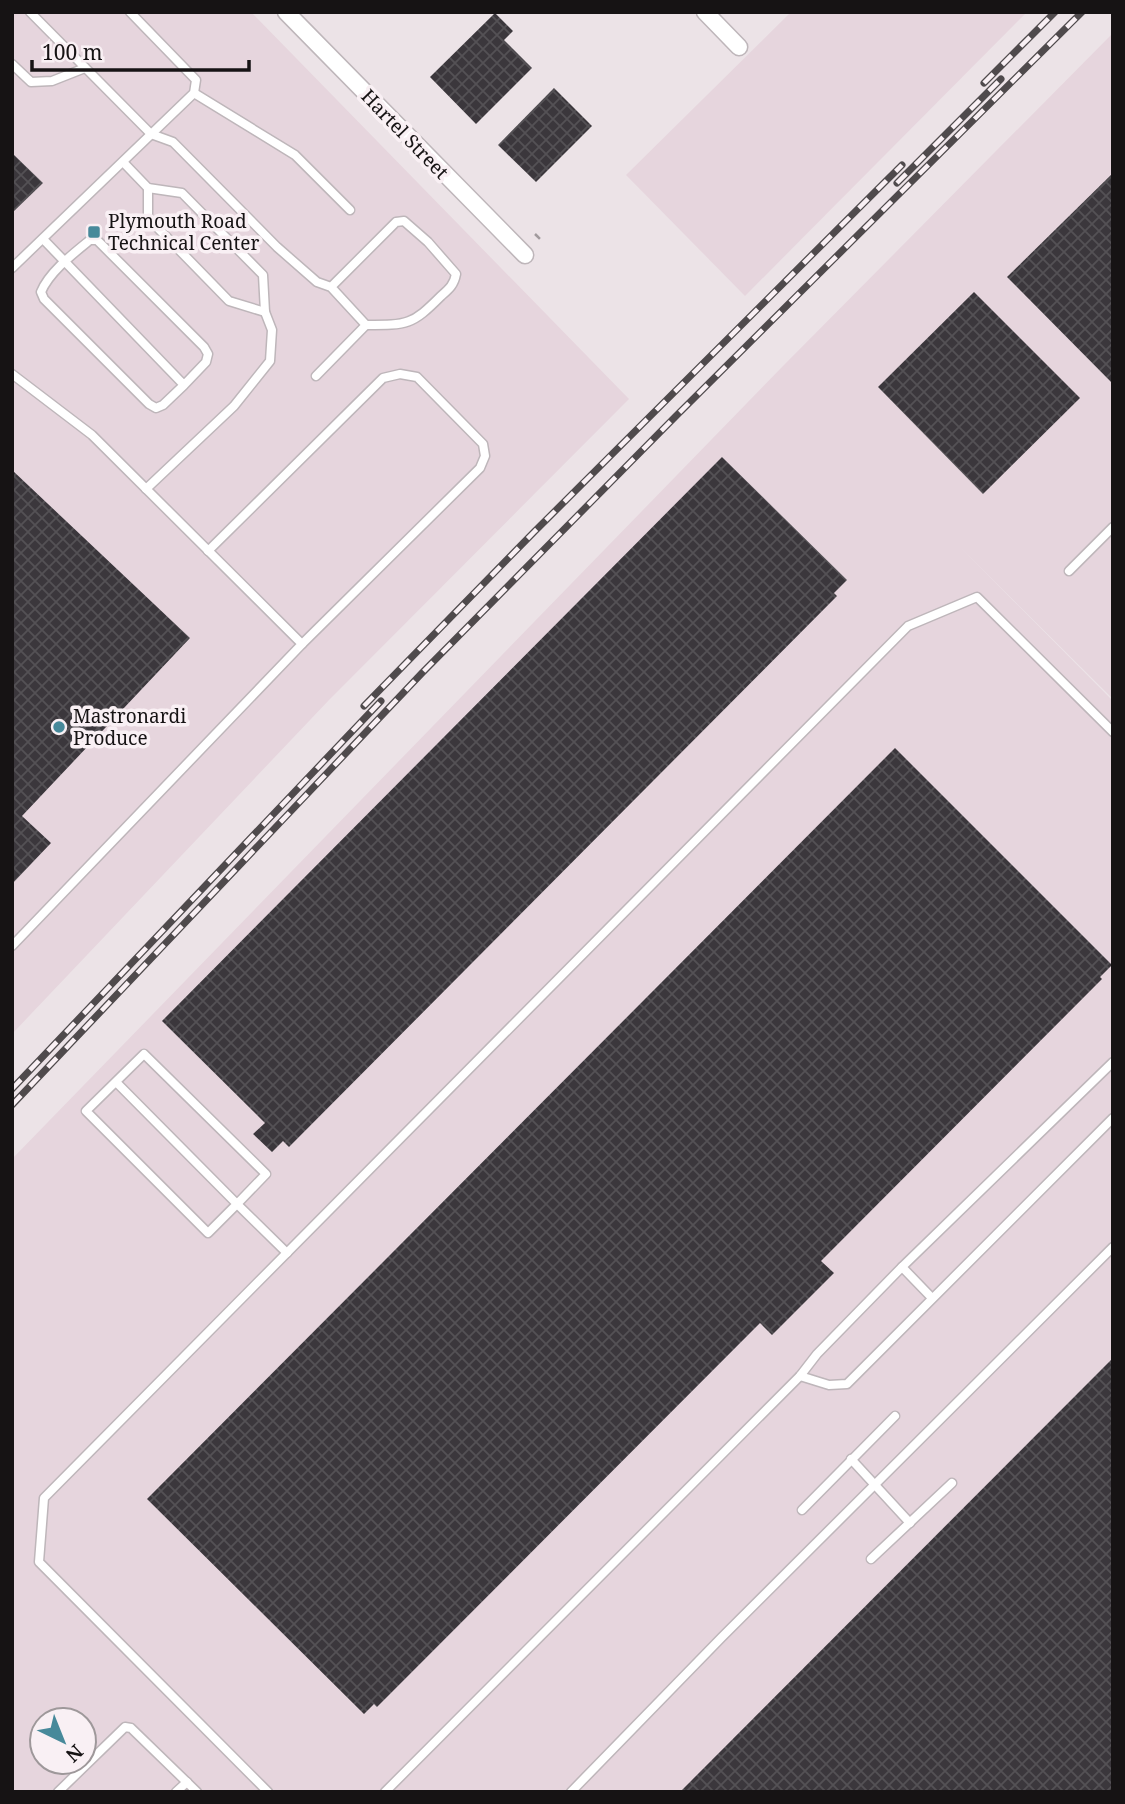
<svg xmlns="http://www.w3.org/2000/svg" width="1125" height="1804" viewBox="0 0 1125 1804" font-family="'Noto Serif',serif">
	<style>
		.built { fill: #e6d5dd; fill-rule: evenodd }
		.building { fill: url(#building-cross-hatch) }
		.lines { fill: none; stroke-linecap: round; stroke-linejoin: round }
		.lane-casing { stroke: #beb6ba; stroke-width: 11 }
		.street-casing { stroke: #beb6ba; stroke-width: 19 }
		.path { stroke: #a19a9d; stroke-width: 2.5; stroke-dasharray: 7 3.5; stroke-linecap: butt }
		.lane { stroke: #fff; stroke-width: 8 }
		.street { stroke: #fff; stroke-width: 16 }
		.rail-casing { stroke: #4f4a4c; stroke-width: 7 }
		.rail { stroke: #f9f0f4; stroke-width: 4.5; stroke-dasharray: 13; stroke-linecap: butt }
		.poi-dot { fill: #47899a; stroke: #f9f0f4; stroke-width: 2.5 }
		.labels { text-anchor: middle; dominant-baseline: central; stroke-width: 7; stroke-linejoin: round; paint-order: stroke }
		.street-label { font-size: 19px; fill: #161314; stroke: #f9f0f4 }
		.poi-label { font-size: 19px; fill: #161314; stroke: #f9f0f4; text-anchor: start }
	</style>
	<defs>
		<pattern id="building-cross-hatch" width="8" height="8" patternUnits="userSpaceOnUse" patternTransform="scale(1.75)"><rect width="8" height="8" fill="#3b373c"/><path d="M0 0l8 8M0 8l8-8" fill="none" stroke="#545155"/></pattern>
	</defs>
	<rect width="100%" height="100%" fill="#ece3e7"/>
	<g class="built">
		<path d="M 12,12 L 251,12 L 629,399 L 329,700 L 12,1034 Z"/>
		<path d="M 791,12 L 1027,12 L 745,296 L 626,175 Z"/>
		<path d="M 1113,33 L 1113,699 L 961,548 L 1113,701 L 1113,1792 L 12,1792 L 12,1159 L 782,367 ZM 42,1720 L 84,1720 L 84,1762 L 42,1762 Z"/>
	</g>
	<g class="building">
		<path d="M 495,13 L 513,31 L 504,40 L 532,68 L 476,124 L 430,77 Z"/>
		<path d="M 554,88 L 592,126 L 536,182 L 498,145 Z"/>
		<path d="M 12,153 L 43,183 L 12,213 Z"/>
		<path d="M 1113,173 L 1113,384 L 1007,277 Z"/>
		<path d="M 974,292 L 1080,398 L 983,494 L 878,387 Z"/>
		<path d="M 722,457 L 847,580 L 834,593 L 837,596 L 289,1147 L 283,1141 L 272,1152 L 253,1134 L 265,1123 L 162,1021 Z"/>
		<path d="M 12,470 L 190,638 L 22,816 L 51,843 L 12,884 Z"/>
		<path d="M 895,748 L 1112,965 L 1100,977 L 1102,979 L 821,1261 L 834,1273 L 772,1335 L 760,1323 L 377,1707 L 374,1704 L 364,1714 L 147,1499 Z"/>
		<path d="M 1113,1358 L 1113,1792 L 680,1792 Z"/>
	</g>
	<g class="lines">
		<g class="lane-casing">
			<g id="lane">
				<path d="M 30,12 L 151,134 L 173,142 L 277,247 L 317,282 L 331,287 L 396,222 L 404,221 L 428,242 L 456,274 C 454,285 449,289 441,296 C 412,325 408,325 366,325 L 331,287"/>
				<path d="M 12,64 L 31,82 L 52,81 L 85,68"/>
				<path d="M 194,93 L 295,155 L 350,210"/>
				<path d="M 123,162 L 148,188 L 182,193 L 263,275 L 265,312 L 272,330 L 270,361 L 234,406 L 146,489"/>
				<path d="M 148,188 L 148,218 L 229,301 L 265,312"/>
				<path d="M 43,239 L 184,385 L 206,362 L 208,354 L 204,347 L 97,240 L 90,240 C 74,253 49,272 41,292 L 44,299 L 149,404 L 156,408 L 163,405 L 184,385"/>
				<path d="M 12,268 L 194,93 L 196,80 L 130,12"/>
				<path d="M 12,374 L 92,435 L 302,644 L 12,946"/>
				<path d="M 316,376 L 366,325"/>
				<path d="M 208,551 L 383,378 L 400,374 L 417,377 L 483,444 L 485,456 L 480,468 L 302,644"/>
				<path d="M 1069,571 L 1113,527"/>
				<path d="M 116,1082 L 237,1204 L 266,1174 L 144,1054 L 86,1111 L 208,1233 L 237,1204 L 287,1253"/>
				<path d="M 902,1267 L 932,1298"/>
				<path d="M 800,1376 L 829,1385 L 847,1384 L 1113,1118"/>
				<path d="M 851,1459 L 910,1523"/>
				<path d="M 802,1510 L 895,1416"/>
				<path d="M 871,1559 L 952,1483"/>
				<path d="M 58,1792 L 125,1727 L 131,1728 L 197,1792"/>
				<path d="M 176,1792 L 187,1782"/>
				<path d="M 268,1792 L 39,1562 L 44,1498 L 908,626 L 977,597 L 1113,732"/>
				<path d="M 385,1792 L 800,1376 L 817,1354 L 902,1267 L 1113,1062"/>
				<path d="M 571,1792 L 722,1637 L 1113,1247"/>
			</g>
		</g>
		<g class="street-casing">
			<g id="street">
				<path d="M 286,12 L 525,255"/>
				<path d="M 705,12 L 739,47"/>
			</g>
		</g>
		<path class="path" d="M 535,234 L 541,240"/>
		<use href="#lane" class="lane"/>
		<use href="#street" class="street"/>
		<g class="rail-casing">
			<g id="rail">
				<path d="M 984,83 L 1055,12"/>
				<path d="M 897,183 L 1001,79"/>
				<path d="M 364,706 L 534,532 L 902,165"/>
				<path d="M 12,1089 L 381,701"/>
				<path d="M 12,1105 L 422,673 L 676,416 L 1082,12"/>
			</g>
		</g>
		<use href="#rail" class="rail"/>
	</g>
	<g class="poi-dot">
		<rect x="87" y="225" width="14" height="14" rx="3.5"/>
		<circle cx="59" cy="727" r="7"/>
	</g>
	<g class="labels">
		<g class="street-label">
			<text transform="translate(405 134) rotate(46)">Hartel Street</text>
		</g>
		<g class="poi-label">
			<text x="108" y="221">Plymouth Road<tspan x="108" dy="22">Technical Center</tspan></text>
			<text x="73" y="716">Mastronardi<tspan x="73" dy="22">Produce</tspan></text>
		</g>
	</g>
	<rect width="1125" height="1804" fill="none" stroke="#161314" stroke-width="28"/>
	<g transform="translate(63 1741) rotate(137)"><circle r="33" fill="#f9f0f4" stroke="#9e989a" stroke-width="2"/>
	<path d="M0-5L12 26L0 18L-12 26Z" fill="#47899a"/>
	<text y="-10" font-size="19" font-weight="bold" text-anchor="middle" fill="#161314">N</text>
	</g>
	<path d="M32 60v10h217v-10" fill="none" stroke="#161314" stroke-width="3.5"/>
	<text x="42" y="60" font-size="21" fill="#161314" stroke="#f9f0f4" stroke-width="5" paint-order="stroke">100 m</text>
</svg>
